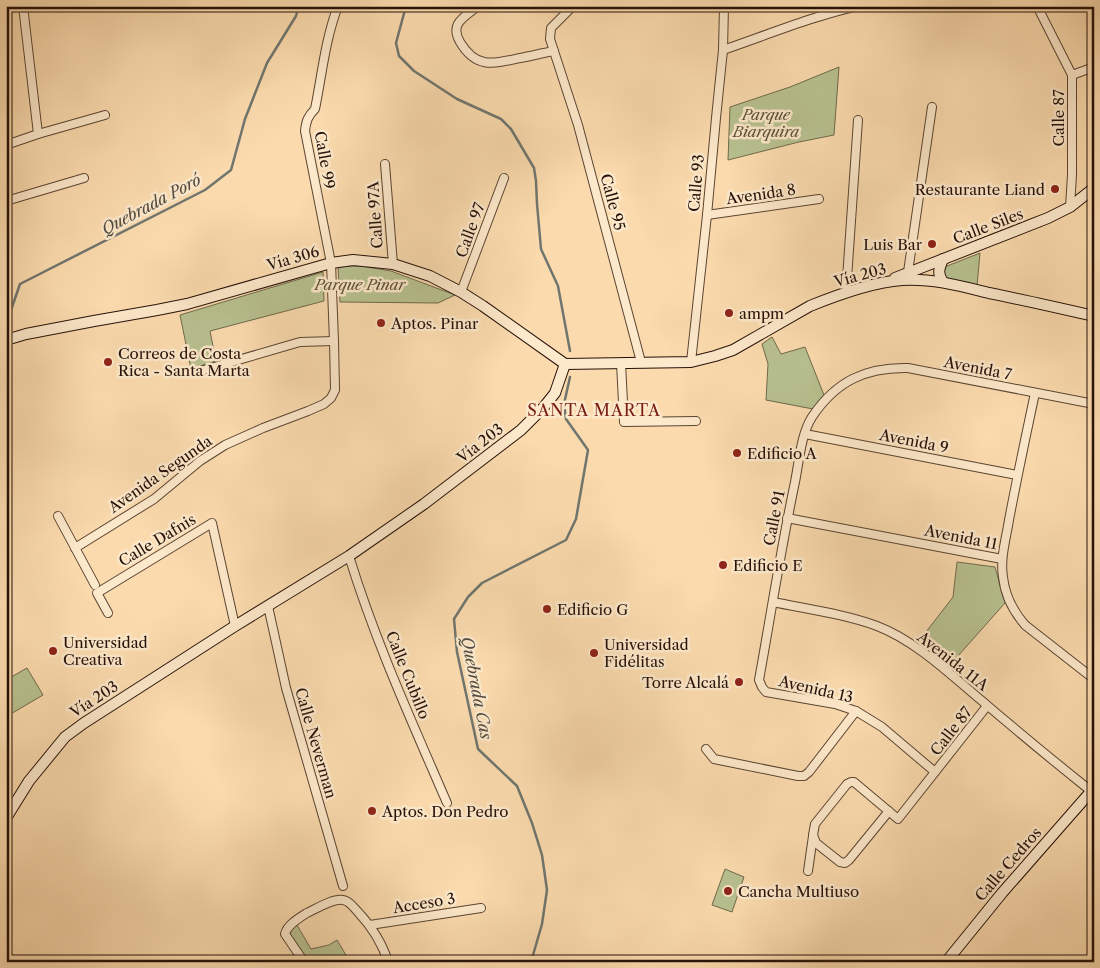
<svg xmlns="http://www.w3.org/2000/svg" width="1100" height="968" viewBox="0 0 1100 968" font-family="'Libre Caslon Text',serif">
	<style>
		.green { fill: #b8c190; stroke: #6f694c }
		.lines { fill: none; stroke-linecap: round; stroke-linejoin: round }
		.stream { stroke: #70766f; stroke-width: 2.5 }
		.street-casing { stroke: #5b4432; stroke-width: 10 }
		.secondary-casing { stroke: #261109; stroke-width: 12 }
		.street { stroke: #fce8ca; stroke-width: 8 }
		.secondary { stroke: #fce8ca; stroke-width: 10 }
		.poi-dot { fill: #8f2418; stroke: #fce8ca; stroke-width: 2 }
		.labels { text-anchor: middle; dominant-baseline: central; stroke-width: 5; stroke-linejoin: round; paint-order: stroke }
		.park-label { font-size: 15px; font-style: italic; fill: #594f38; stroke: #fce8ca }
		.street-label { font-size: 15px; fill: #261109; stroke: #fce8ca }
		.poi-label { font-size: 15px; fill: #261109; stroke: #fce8ca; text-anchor: start }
		.water-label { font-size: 16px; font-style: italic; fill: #514c44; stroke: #fce8ca }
		.neighbourhood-label { font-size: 16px; letter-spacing: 1px; fill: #7a1f14; stroke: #fce8ca }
	</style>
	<rect width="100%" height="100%" fill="#fbdbae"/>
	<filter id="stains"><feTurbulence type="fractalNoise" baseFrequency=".004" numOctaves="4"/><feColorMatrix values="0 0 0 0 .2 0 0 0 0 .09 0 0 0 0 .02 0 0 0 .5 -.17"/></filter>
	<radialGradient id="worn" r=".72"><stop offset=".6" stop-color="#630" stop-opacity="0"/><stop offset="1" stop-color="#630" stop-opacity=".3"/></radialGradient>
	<g class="green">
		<path d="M 839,67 L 834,135 L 799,142 L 728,160 L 730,107 L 790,87 Z"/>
		<path d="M 980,253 L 977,286 L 941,277 L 942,268 Z"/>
		<path d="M 345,266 L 361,266 L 391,271 L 455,295 L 438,303 L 340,302 L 338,268 Z"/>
		<path d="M 323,272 L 324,301 L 210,331 L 216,361 L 191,369 L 180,315 Z"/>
		<path d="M 772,337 L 781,354 L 805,347 L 824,395 L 813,409 L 766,400 L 768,364 L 762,344 Z"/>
		<path d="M 957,562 L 995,567 L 1005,603 L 950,665 L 919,641 L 953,597 Z"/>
		<path d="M 27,668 L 43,695 L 9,715 L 6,710 L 6,680 Z"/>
		<path d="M 725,869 L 744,877 L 732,912 L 712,905 Z"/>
		<path d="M 297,925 L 311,949 L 329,945 L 337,940 L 350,962 L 307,962 L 290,936 L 291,930 Z"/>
	</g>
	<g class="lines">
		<g class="stream">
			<path d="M 406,6 L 396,43 L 399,56 L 414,71 L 457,99 L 501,119 L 511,129 L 534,168 L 536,181 L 537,204 L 541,249 L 558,286 L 570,351"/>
			<path d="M 6,334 L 10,313 L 20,284 L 205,190 L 231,170 L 245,119 L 267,63 L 296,16 L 299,6"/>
			<path d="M 531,962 L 542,924 L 547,890 L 542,855 L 532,823 L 517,786 L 478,749 L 457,652 L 454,619 L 468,597 L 482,583 L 566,540 L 576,519 L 588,450 L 566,419 L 564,404 L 570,377"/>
		</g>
		<g class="street-casing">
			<g id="street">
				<path d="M 23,6 L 38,134"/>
				<path d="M 478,6 C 465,17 449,23 460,42 C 476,69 493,64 520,58 C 531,56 543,53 554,51"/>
				<path d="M 573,6 L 551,28 L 550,39 L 578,125 L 641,362"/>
				<path d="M 1037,6 L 1072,75 L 1072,175 L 1070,207"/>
				<path d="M 723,50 C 767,35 813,16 858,6"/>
				<path d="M 1072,75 L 1094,67"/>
				<path d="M 6,145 L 38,134 L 105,115"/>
				<path d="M 385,164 L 393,264"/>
				<path d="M 6,201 L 84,178"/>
				<path d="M 707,215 L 819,199"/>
				<path d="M 908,272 L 932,107"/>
				<path d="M 461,292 L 504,178"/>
				<path d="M 846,293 L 858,120"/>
				<path d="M 691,362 L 707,215 L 716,118 L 723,50 L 724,6"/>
				<path d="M 621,363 L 624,422 L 696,421"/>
				<path d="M 197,372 L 300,342 L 334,341"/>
				<path d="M 1035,393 C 1026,435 1017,478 1009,520 C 1006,539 1000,558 1003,577 C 1005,596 1013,611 1025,625 L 1094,679"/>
				<path d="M 805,434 L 1017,475"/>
				<path d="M 58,516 L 95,585"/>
				<path d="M 787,518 L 1002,559"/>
				<path d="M 1094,546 L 1094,553"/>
				<path d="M 75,548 L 154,499 L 200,461 L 225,445 L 263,428 L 308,411 L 324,404 L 331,398 L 335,390 L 334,341 L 331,263 L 305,131 C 306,121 308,116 315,109 C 322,75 325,40 338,6"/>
				<path d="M 349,556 C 375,641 412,722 447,803"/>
				<path d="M 773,602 C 807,609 844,614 877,626 C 917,641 955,679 988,706 C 1022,735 1056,763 1091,791"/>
				<path d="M 268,606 L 286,688 L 343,886"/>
				<path d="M 108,613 L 97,593 L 212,523 L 235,626"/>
				<path d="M 706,749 L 714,759 L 798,776 L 804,776 L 809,772 L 856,711"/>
				<path d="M 935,772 L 882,727 L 856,711 L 835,704 L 766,692 L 762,687 L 759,680 C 771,614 781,548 795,482 C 799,462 801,434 812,417 C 836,381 866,367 908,368 L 1094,404"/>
				<path d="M 889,811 L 849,860 L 845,863 L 840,862 L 816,843 L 813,835 L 815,824 L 847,784 L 851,782 L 854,782 L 898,819 L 987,706"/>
				<path d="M 808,871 L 813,836"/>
				<path d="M 370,925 L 481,908"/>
				<path d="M 304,962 L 285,934 C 287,925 299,918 307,913 C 316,909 333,898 343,900 C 350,901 354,908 358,912 C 372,927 382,942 388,962"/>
			</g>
		</g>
		<g class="secondary-casing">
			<g id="secondary">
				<path d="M 895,278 L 1048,218 L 1070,207 L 1094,188"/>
				<path d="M 943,282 C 937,273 939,269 943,259"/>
				<path d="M 6,340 L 26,334 L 94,321 L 157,310 L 187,304 L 331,263 L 353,260 L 393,264 L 430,276 L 461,292 L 483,306 L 565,364"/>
				<path d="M 565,364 L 691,362 L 715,356 L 733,350 L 810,306 C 837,295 874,282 902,280 C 932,278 961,286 989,293 C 1024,300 1059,308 1094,316"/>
				<path d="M 6,818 L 29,781 L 65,737 L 84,723 L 235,626 L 349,556 L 424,504 L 521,430 L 543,408 L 555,393 L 565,364"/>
				<path d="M 946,962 L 1002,893 L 1094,788"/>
			</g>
		</g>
		<use href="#street" class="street"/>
		<use href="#secondary" class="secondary"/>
	</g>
	<g class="poi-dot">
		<circle cx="1055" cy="189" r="5"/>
		<circle cx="932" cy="244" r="5"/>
		<circle cx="729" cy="313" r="5"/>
		<circle cx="381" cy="323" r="5"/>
		<circle cx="108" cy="362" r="5"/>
		<circle cx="737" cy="453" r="5"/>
		<circle cx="723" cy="565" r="5"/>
		<circle cx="547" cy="609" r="5"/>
		<circle cx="53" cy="651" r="5"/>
		<circle cx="594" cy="653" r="5"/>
		<circle cx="739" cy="682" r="5"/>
		<circle cx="372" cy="811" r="5"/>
		<circle cx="728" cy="891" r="5"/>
	</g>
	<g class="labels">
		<g class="park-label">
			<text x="766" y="114">Parque<tspan x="766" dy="17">Biarquira</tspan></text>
			<text x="360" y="284">Parque Pinar</text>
		</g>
		<g class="street-label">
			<text transform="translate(1058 118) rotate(-90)">Calle 87</text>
			<text transform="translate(325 160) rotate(80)">Calle 99</text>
			<text transform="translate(696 183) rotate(-85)">Calle 93</text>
			<text transform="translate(761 194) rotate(-8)">Avenida 8</text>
			<text transform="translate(613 202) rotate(75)">Calle 95</text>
			<text transform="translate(375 215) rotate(-94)">Calle 97A</text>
			<text transform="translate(988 226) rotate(-21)">Calle Siles</text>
			<text transform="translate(470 230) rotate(-70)">Calle 97</text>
			<text transform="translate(293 258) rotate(-16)">Vía 306</text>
			<text transform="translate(860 275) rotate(-15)">Vía 203</text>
			<text transform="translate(978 368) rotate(11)">Avenida 7</text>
			<text transform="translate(914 441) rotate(11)">Avenida 9</text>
			<text transform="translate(480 443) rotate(-38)">Vía 203</text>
			<text transform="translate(160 474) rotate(-35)">Avenida Segunda</text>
			<text transform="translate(774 518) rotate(-79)">Calle 91</text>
			<text transform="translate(961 537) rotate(11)">Avenida 11</text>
			<text transform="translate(157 540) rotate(-31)">Calle Dafnis</text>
			<text transform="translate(953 661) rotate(38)">Avenida 11A</text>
			<text transform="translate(408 675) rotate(68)">Calle Cubillo</text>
			<text transform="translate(816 689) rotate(13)">Avenida 13</text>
			<text transform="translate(94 699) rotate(-33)">Vía 203</text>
			<text transform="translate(951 731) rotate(-52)">Calle 87</text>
			<text transform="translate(316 743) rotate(74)">Calle Neverman</text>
			<text transform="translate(1008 864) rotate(-49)">Calle Cedros</text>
			<text transform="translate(424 903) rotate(-9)">Acceso 3</text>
		</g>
		<g class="poi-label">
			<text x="1045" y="189" text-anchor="end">Restaurante Liand</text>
			<text x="922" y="244" text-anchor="end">Luis Bar</text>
			<text x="739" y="313">ampm</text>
			<text x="391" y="323">Aptos. Pinar</text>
			<text x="118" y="353">Correos de Costa<tspan x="118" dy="17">Rica - Santa Marta</tspan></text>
			<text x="747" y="453">Edificio A</text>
			<text x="733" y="565">Edificio E</text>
			<text x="557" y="609">Edificio G</text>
			<text x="63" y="642">Universidad<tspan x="63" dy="17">Creativa</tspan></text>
			<text x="604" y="644">Universidad<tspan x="604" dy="17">Fidélitas</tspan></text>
			<text x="729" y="682" text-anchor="end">Torre Alcalá</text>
			<text x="382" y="811">Aptos. Don Pedro</text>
			<text x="738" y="891">Cancha Multiuso</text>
		</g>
		<g class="water-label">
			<text transform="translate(151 204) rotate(-28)">Quebrada Poró</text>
			<text transform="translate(477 688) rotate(79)">Quebrada Cas</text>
		</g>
		<g class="neighbourhood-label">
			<text x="594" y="410">SANTA MARTA</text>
		</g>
	</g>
	<rect width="1100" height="968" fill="none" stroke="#fbdbae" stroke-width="25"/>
	<rect x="8" y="8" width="1085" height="953" fill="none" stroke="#261109" stroke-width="2.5"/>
	<rect x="12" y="12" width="1075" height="943" fill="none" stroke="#261109"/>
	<rect width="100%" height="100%" filter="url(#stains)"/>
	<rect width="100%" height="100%" fill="url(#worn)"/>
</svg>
